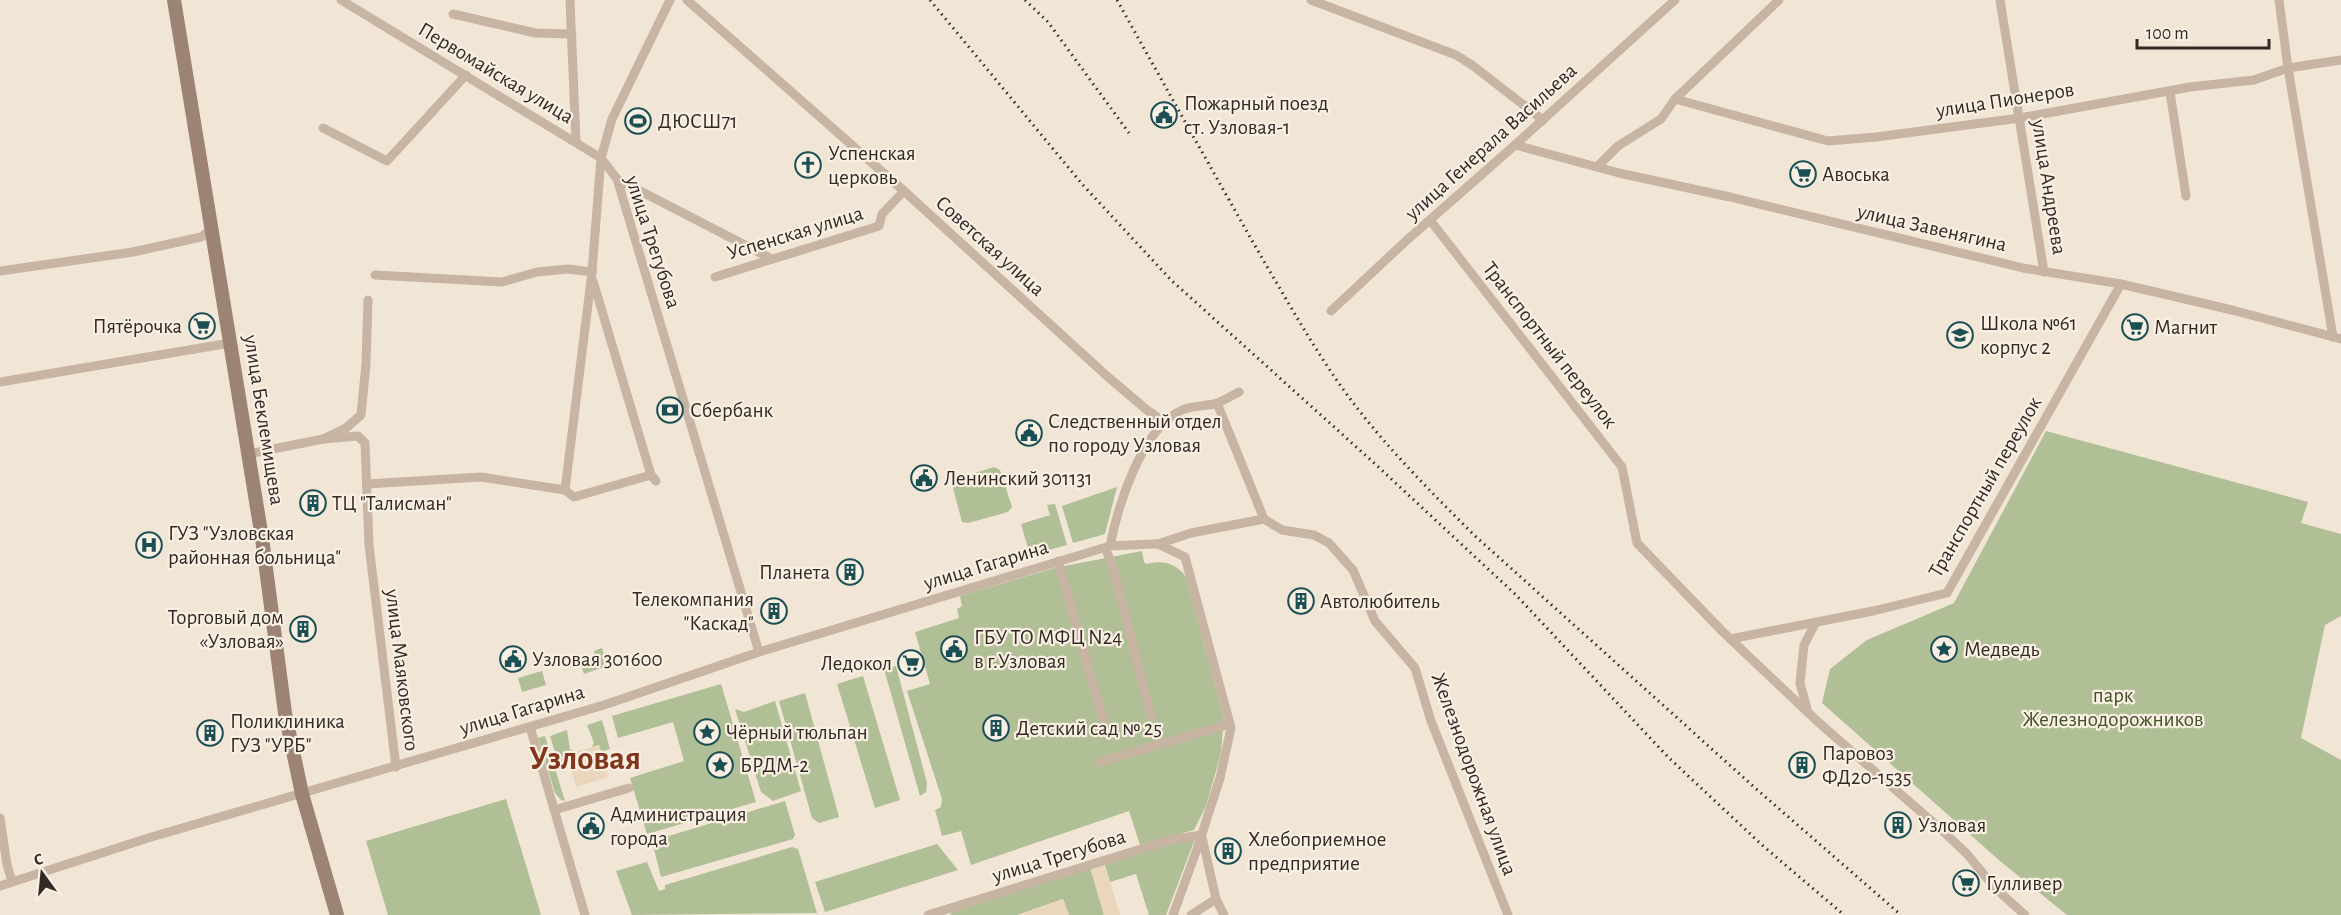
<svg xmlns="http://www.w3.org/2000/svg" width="2341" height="915" viewBox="0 0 2341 915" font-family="'Alegreya Sans',sans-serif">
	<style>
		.green { fill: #b1bf96 }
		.plaza { fill: #e9d6bd }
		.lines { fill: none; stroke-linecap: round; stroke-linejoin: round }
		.minor { stroke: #c8b4a2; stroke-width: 9 }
		.secondary { stroke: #9c8374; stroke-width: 14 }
		.rail { stroke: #332925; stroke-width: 3; stroke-dasharray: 1.5 4.5; stroke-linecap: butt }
		.labels { text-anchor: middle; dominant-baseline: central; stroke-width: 4.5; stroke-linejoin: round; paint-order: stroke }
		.street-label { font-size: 21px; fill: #332925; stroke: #f9efe2 }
		.poi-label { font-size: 21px; fill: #332925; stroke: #f9efe2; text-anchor: start }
		.park-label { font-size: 21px; fill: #415128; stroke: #f9efe2 }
		.town-label { font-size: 33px; font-weight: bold; fill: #82371d; stroke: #f9efe2 }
	</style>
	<rect width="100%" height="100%" fill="#f1e5d6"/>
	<g class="green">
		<path d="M 2046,431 L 2308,502 L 2301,523 L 2341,534 L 2341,616 L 2325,625 L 2301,738 L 2341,760 L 2341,915 L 2067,915 L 2000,861 L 1822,703 L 1830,669 L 1867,640 L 1954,603 Z"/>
		<path d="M 994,467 L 1000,470 L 1012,507 L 1008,512 L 968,523 L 962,522 L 952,484 L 956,479 Z"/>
		<path d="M 1117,487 L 1105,534 L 1073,543 L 1062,506 Z"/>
		<path d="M 1055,504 L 1067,545 L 1030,555 L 1021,524 L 1050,515 L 1047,505 Z"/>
		<path d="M 1142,551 L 1144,562 L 1146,564 C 1163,560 1176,563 1186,577 L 1224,719 L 1221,752 L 1216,771 L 1206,806 L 1194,830 L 1140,845 L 1129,811 L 971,865 L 961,831 L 942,836 L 935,810 L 941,807 L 942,799 L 907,691 L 930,684 L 915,632 L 959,618 L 957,609 L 962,606 L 960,596 L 1054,568 Z"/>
		<path d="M 602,648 L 607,666 L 584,674 L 579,660 L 595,655 L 594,651 Z"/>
		<path d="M 896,666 L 927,783 L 926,792 L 920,796 L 884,669 Z"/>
		<path d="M 542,671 L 546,685 L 522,692 L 518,678 Z"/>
		<path d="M 863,676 L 900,800 L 875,808 L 837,684 Z"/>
		<path d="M 721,684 L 756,802 L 647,834 L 630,778 L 684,761 L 673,722 L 618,738 L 612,716 Z"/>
		<path d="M 805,693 L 839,817 L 819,823 L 812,818 L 779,701 Z"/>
		<path d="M 775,701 L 801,791 L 773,801 L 761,792 L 735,709 L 744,712 Z"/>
		<path d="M 602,720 L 610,749 L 601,752 L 599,745 L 592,747 L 594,743 L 587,725 Z"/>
		<path d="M 567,730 L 570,750 L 573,750 L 574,752 L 567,754 L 569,761 L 559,765 L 550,736 Z"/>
		<path d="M 545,736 L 565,801 L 561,800 L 555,793 L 538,738 Z"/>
		<path d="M 506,799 L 541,915 L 388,915 L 366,841 Z"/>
		<path d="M 785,801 L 795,835 L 793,839 L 661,877 L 652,841 Z"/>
		<path d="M 1196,836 L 1166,915 L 1149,915 L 1136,874 L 1110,882 L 1104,862 Z"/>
		<path d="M 937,844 L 958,870 L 825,912 L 815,882 Z"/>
		<path d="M 792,847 L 798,849 L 817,913 L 632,915 L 616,871 L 647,862 L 659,891 L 665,889 L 665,885 Z"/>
		<path d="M 1090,867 L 1104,915 L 1069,915 L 1063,899 L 1017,915 L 951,915 L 950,913 Z"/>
	</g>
	<g class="plaza">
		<path d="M 599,745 L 608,777 L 576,787 L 567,754 Z"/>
		<path d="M 1104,862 L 1120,915 L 1104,915 L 1090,867 Z"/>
		<path d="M 1063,899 L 1069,915 L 1018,915 Z"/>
	</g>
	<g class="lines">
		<g class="minor">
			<path d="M 341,0 L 601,158 L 617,179 L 759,652"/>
			<path d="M 570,0 L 576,142"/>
			<path d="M 687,0 L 904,191 L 1108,377 L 1147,410 L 1163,421"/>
			<path d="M 1311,0 L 1456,55 L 1472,65 L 1543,120"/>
			<path d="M 2000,0 L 2044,272"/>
			<path d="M 2279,0 L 2288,68 L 2333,337"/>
			<path d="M 453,14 L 535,33 L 572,34"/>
			<path d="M 2170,92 L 2186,196"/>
			<path d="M 1675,99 L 1828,141 L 1876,137 L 2020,118 L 2190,87 L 2254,80 L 2288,68 L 2341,60"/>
			<path d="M 323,128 L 387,161 L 466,75"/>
			<path d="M 1515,145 L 1619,173 L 1730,197 L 2023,268 L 2121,284 L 2232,310 L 2341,339"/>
			<path d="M 1598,166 L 1618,146 L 1661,119 L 1675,99 L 1779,0"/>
			<path d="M 617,179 L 772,259"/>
			<path d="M 1430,220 L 1622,467 L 1637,543 L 1723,632 L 1817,721 L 1945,833 L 1967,854 L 1995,888 L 2025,915"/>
			<path d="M 0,271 L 133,252 L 201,237 L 211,230"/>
			<path d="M 375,275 L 502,282 L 537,272 L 568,269 L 592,272"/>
			<path d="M 715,277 L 879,226 L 882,214 L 904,191"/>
			<path d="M 593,281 L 651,475"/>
			<path d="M 1331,311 L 1407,240 L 1515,145 L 1675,0"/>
			<path d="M 0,382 L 230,343"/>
			<path d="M 1217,403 L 1264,519 L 1282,530 L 1314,535 L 1329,543 L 1353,570 L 1375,621 L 1415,668 L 1431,721 L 1508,915"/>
			<path d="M 323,439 L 358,436 L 365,443 L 369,545 L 396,767"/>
			<path d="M 248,454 L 323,439 L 346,428 L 361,415 L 366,364 L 368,300"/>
			<path d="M 656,481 L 651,475 L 574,497 L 565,490 L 592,272 L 601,158 L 612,119 L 670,0"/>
			<path d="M 367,484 L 481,477 L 565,490"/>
			<path d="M 1158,544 L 1191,533 L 1264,519"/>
			<path d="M 1110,546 C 1118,505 1142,428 1182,410 C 1191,406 1204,406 1214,404 C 1222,402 1231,396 1239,392"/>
			<path d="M 1105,548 L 1112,564 L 1151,716"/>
			<path d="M 1058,561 L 1103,720"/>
			<path d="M 1730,639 L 1873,611 L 1947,593 L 2121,284"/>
			<path d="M 1807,709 L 1800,683 L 1804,645 L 1816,622"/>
			<path d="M 530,727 L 585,915"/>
			<path d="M 1099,762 L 1230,724"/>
			<path d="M 554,810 L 629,788"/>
			<path d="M 0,818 L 7,865 L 12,881"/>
			<path d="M 1202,837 L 1216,899 L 1224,915"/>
			<path d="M 0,886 L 148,838 L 604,705 L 759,652 L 1110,546 L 1152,544 L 1158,544 L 1185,557 L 1231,728 L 1220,778 L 1197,849 L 1173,915"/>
			<path d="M 928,915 L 1170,840 L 1201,835"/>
			<path d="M 1191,915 L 1216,899"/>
		</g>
		<path class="secondary" d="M 174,0 L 262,538 L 285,713 L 302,794 L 337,915"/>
		<g class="rail">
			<path d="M 930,0 L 1082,184 L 1171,280 L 1373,462 L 1515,594 L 1668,757 L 1762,845 L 1844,915"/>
			<path d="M 1025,0 L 1048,22 L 1129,133"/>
			<path d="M 1117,0 C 1165,86 1213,172 1262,258 C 1291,307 1319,358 1354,404 C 1390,451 1432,493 1474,535 L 1754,787 L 1901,915"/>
		</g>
	</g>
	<defs>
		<g id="civic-ring" transform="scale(1.35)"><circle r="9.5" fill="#f9efe2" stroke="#1a4f54" stroke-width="1.5"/><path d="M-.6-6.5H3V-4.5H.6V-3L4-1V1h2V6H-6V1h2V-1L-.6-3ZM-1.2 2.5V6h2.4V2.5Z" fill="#1a4f54"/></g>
		<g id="stadium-ring" transform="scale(1.35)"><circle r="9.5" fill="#f9efe2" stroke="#1a4f54" stroke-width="1.5"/><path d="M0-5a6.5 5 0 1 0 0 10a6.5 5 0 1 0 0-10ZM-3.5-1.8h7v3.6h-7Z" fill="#1a4f54"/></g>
		<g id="church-ring" transform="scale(1.35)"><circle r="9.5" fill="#f9efe2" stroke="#1a4f54" stroke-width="1.5"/><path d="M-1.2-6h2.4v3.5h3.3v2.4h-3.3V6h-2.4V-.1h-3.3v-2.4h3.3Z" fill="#1a4f54"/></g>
		<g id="supermarket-ring" transform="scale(1.35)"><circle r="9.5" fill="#f9efe2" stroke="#1a4f54" stroke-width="1.5"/><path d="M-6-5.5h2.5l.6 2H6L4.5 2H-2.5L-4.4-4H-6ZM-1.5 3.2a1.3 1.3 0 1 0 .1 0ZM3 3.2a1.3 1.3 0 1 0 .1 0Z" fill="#1a4f54"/></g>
		<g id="school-ring" transform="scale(1.35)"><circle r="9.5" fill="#f9efe2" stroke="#1a4f54" stroke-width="1.5"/><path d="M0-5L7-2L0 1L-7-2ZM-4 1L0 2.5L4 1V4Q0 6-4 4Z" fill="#1a4f54"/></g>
		<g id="bank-ring" transform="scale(1.35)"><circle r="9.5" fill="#f9efe2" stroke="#1a4f54" stroke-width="1.5"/><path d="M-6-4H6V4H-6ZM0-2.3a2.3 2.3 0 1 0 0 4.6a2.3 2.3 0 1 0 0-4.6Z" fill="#1a4f54"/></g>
		<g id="building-ring" transform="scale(1.35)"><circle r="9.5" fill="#f9efe2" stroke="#1a4f54" stroke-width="1.5"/><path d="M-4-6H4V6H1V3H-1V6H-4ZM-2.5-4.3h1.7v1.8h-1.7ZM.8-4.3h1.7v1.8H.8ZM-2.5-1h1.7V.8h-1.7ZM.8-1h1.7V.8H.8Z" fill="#1a4f54"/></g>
		<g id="hospital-ring" transform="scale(1.35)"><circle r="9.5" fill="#f9efe2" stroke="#1a4f54" stroke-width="1.5"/><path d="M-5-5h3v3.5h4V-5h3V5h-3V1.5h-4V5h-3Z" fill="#1a4f54"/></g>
		<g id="sight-ring" transform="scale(1.35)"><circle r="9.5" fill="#f9efe2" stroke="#1a4f54" stroke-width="1.5"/><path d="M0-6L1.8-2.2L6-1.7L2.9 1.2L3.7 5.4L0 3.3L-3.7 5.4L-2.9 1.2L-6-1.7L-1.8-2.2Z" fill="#1a4f54"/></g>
	</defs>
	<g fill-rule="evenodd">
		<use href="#civic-ring" x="1164" y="115"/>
		<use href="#stadium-ring" x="638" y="121"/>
		<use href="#church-ring" x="808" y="165"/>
		<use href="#supermarket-ring" x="1803" y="174"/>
		<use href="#supermarket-ring" x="202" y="326"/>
		<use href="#supermarket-ring" x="2135" y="327"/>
		<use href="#school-ring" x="1960" y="335"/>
		<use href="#bank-ring" x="670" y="410"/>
		<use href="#civic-ring" x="1029" y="433"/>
		<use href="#civic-ring" x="924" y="478"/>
		<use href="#building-ring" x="313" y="503"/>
		<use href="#hospital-ring" x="149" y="545"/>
		<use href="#building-ring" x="850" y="572"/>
		<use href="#building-ring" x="1301" y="601"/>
		<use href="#building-ring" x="774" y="611"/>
		<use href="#building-ring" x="303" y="629"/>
		<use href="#civic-ring" x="954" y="649"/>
		<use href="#sight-ring" x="1944" y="649"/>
		<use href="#civic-ring" x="513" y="659"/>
		<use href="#supermarket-ring" x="911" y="663"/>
		<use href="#building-ring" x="996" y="728"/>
		<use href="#sight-ring" x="707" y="732"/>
		<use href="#building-ring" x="210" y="733"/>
		<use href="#sight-ring" x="720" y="765"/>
		<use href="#building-ring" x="1802" y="765"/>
		<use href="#building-ring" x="1898" y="825"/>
		<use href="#civic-ring" x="591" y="826"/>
		<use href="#building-ring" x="1228" y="851"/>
		<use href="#supermarket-ring" x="1966" y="883"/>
	</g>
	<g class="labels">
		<g class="street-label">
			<text transform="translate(496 73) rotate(31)">Первомайская улица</text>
			<text transform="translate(2005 100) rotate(-9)">улица Пионеров</text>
			<text transform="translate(1491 142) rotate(-42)">улица Генерала Васильева</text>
			<text transform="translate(2049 187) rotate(81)">улица Андреева</text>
			<text transform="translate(1932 228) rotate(13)">улица Завенягина</text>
			<text transform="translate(795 233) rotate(-17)">Успенская улица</text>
			<text transform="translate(653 242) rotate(72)">улица Трегубова</text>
			<text transform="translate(990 246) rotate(42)">Советская улица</text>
			<text transform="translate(1550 345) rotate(52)">Транспортный переулок</text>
			<text transform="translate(264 420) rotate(81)">улица Беклемищева</text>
			<text transform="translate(1985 487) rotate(-60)">Транспортный переулок</text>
			<text transform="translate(986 565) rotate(-17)">улица Гагарина</text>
			<text transform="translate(402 670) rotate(83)">улица Маяковского</text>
			<text transform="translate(522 710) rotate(-17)">улица Гагарина</text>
			<text transform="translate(1474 774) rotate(70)">Железнодорожная улица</text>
			<text transform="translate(1059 856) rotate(-17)">улица Трегубова</text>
		</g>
		<g class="poi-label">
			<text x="1184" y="103">Пожарный поезд<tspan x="1184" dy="24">ст. Узловая-1</tspan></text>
			<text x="658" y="121">ДЮСШ71</text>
			<text x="828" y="153">Успенская<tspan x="828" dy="24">церковь</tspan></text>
			<text x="1822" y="174">Авоська</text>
			<text x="1980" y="323">Школа №61<tspan x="1980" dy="24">корпус 2</tspan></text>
			<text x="182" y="326" text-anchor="end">Пятёрочка</text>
			<text x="2154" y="327">Магнит</text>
			<text x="690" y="410">Сбербанк</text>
			<text x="1048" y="421">Следственный отдел<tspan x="1048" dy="24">по городу Узловая</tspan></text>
			<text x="944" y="478">Ленинский 301131</text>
			<text x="332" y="503">ТЦ "Талисман"</text>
			<text x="168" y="533">ГУЗ "Узловская<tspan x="168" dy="24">районная больница"</tspan></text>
			<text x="830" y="572" text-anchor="end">Планета</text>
			<text x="754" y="599" text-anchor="end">Телекомпания<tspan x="754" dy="24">"Каскад"</tspan></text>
			<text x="1320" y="601">Автолюбитель</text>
			<text x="284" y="617" text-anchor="end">Торговый дом<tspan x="284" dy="24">«Узловая»</tspan></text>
			<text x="974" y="637">ГБУ ТО МФЦ N24<tspan x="974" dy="24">в г.Узловая</tspan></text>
			<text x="1964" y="649">Медведь</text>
			<text x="532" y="659">Узловая 301600</text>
			<text x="892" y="663" text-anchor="end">Ледокол</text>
			<text x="230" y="721">Поликлиника<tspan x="230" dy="24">ГУЗ "УРБ"</tspan></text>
			<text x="1016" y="728">Детский сад № 25</text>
			<text x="726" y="732">Чёрный тюльпан</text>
			<text x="1822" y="753">Паровоз<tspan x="1822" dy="24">ФД20-1535</tspan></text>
			<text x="740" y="765">БРДМ-2</text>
			<text x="610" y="814">Администрация<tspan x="610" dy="24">города</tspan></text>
			<text x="1918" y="825">Узловая</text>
			<text x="1248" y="839">Хлебоприемное<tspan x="1248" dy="24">предприятие</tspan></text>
			<text x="1986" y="883">Гулливер</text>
		</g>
		<g class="park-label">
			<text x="2113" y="695">парк<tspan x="2113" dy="24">Железнодорожников</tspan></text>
		</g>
		<g class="town-label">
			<text x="585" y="759">Узловая</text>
		</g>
	</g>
	<g transform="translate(42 873) rotate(345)" stroke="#f9efe2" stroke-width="4.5" paint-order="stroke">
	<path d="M0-4.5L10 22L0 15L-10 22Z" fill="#332925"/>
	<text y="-9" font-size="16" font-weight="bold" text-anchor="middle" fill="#332925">С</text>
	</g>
	<path d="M2137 39v9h132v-9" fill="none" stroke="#332925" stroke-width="3"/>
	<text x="2146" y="39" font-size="18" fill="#332925" stroke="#f9efe2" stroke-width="4.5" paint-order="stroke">100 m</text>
</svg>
